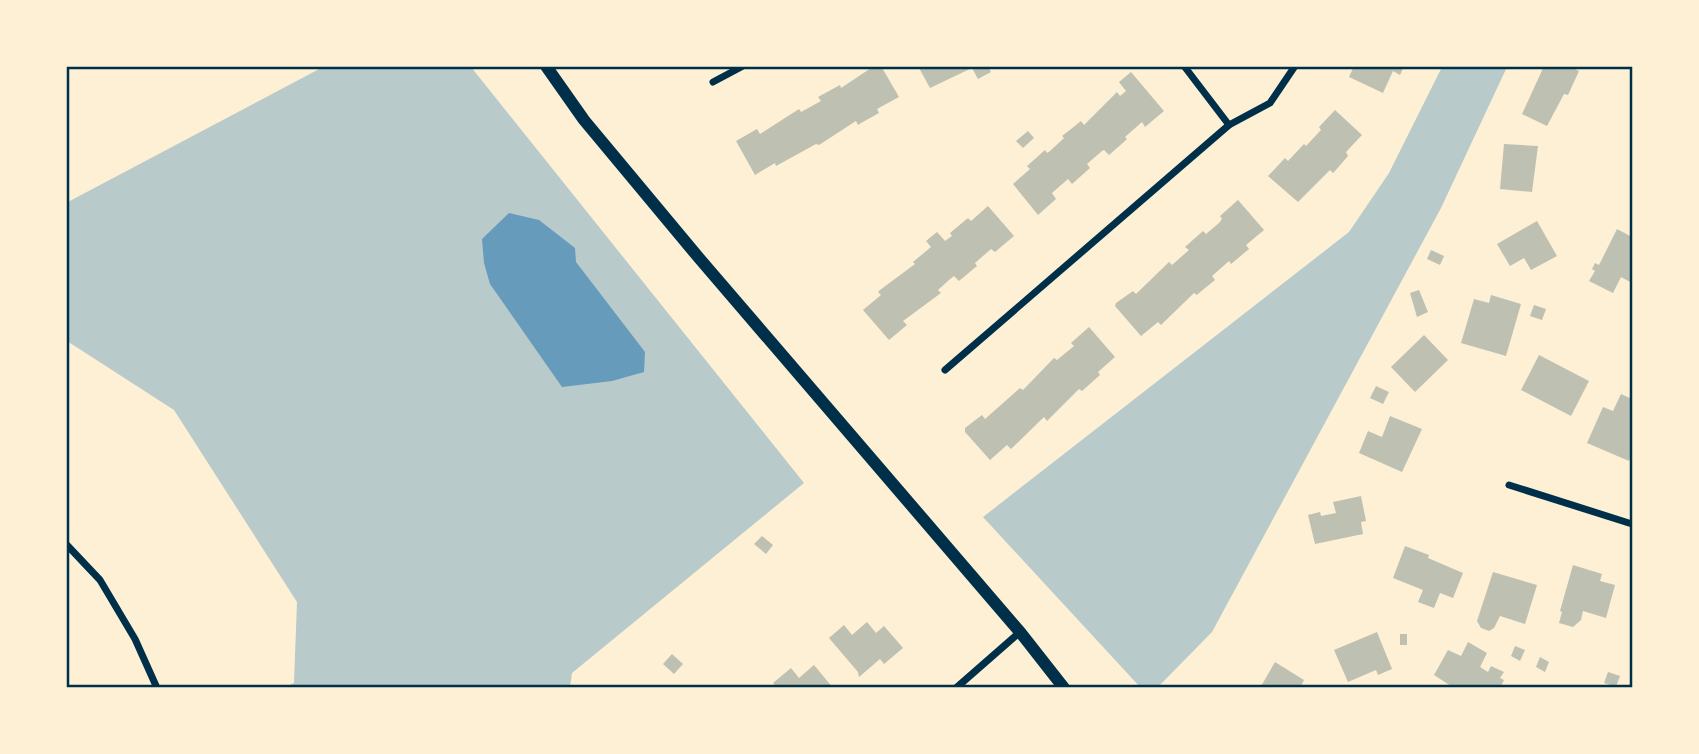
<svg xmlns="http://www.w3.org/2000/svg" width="1699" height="754" viewBox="0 0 1699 754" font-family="'Fira Sans Condensed',sans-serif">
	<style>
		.green { fill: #b9caca }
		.water { fill: #669bbc }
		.building { fill: #bec0b2 }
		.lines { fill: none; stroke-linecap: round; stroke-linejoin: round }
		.minor { stroke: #003049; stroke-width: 7 }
		.tertiary { stroke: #003049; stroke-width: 12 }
		.neatline { fill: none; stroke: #003049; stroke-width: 2.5 }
	</style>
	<rect width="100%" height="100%" fill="#fdf0d5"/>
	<g class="green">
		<path d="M 323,67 L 471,67 L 804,483 L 572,673 L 570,687 L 285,687 L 294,683 L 297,602 L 174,410 L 67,341 L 66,203 Z"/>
		<path d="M 1442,67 L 1507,67 L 1441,208 L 1212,632 L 1158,687 L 1140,687 L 983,517 L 1349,232 L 1389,173 Z"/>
	</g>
	<path class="water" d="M 509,213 L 539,220 L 575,248 L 576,262 L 645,352 L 644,372 L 612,381 L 562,387 L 490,284 L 484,263 L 482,239 Z"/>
	<g class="building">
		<path d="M 874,66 L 881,66 L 899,97 L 877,109 L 879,113 L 861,123 L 858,125 L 856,121 L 819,145 L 816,144 L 776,166 L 775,163 L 755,175 L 736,141 L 757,129 L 760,134 L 799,109 L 801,112 L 821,101 L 818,97 L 840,85 L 841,88 Z"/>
		<path d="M 918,66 L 988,66 L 991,72 L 978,79 L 972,68 L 930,88 Z"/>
		<path d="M 1354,66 L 1404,66 L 1400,75 L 1393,71 L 1383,93 L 1349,77 Z"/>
		<path d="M 1544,66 L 1569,66 L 1579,71 L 1568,95 L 1564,94 L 1547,126 L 1522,114 Z"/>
		<path d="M 1131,72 L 1164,111 L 1145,127 L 1142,122 L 1125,137 L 1127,139 L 1125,141 L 1109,155 L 1104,150 L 1102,151 L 1087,164 L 1090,168 L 1072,184 L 1068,179 L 1052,193 L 1056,199 L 1038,215 L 1013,184 L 1030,169 L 1027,166 L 1045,150 L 1047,153 L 1050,151 L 1064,138 L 1062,136 L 1071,129 L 1081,121 L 1084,125 L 1117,92 L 1120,96 L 1126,91 L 1119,82 Z"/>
		<path d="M 1335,110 L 1362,135 L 1346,152 L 1348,156 L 1335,171 L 1333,173 L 1330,170 L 1298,202 L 1268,176 L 1285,158 L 1288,161 L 1304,144 L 1306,146 L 1321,130 L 1319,127 Z"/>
		<path d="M 1028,131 L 1034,138 L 1023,148 L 1016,141 Z"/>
		<path d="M 1504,144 L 1538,146 L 1532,192 L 1500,189 Z"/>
		<path d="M 1238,200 L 1264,230 L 1246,245 L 1249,249 L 1231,264 L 1229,261 L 1212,276 L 1215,280 L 1199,293 L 1197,295 L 1194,293 L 1164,322 L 1161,325 L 1158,322 L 1141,336 L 1115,306 L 1116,303 L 1133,291 L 1136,294 L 1169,262 L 1172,265 L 1189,250 L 1185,247 L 1203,231 L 1206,234 L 1219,223 L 1222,219 L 1220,216 Z"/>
		<path d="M 988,206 L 1014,236 L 995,252 L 991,249 L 975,263 L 977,266 L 959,281 L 954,276 L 949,280 L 938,290 L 941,293 L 903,321 L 907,325 L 889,340 L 863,310 L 881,295 L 878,292 L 880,290 L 915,264 L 913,262 L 931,247 L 926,241 L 937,232 L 945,241 L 952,236 L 950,233 L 968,218 L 971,221 Z"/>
		<path d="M 1537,221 L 1557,256 L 1531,270 L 1524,258 L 1510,266 L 1497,244 Z"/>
		<path d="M 1617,229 L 1632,237 L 1632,283 L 1621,277 L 1613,293 L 1589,281 L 1595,271 L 1592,269 L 1595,263 L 1599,265 Z"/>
		<path d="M 1431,250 L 1444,256 L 1440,265 L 1427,259 Z"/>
		<path d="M 1419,290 L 1428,312 L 1417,317 L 1410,293 Z"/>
		<path d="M 1491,295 L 1521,304 L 1506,356 L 1461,343 L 1474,299 L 1489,303 Z"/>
		<path d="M 1534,305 L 1546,309 L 1542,320 L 1530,316 Z"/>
		<path d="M 1089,327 L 1115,357 L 1098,372 L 1100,375 L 1082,391 L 1079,389 L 1047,421 L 1044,417 L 1011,449 L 1007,445 L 990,460 L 965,432 L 965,428 L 982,415 L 985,419 L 1020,388 L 1023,390 L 1054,358 L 1057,360 L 1074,346 L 1071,343 Z"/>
		<path d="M 1424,335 L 1448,360 L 1415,392 L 1391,367 Z"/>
		<path d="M 1539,355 L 1589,381 L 1571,416 L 1521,390 Z"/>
		<path d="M 1376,386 L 1389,392 L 1383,404 L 1370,398 Z"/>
		<path d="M 1621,394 L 1632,399 L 1632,453 L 1629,461 L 1587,443 L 1603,407 L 1613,411 Z"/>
		<path d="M 1390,416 L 1422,429 L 1402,472 L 1359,453 L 1368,431 L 1382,437 Z"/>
		<path d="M 1361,496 L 1366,521 L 1361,522 L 1363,534 L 1315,544 L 1308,515 L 1320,512 L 1321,516 L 1336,513 L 1333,502 Z"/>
		<path d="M 762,536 L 773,545 L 766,554 L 754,544 Z"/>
		<path d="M 1405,546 L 1429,555 L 1428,558 L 1463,573 L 1453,598 L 1440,593 L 1434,608 L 1418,602 L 1423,590 L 1393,578 Z"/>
		<path d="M 1573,565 L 1602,574 L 1600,581 L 1615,585 L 1606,618 L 1583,611 L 1581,620 L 1573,627 L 1559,623 L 1562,612 L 1560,611 Z"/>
		<path d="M 1493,572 L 1537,585 L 1525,624 L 1500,616 L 1494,628 L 1489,631 L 1481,628 L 1477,621 Z"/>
		<path d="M 867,622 L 876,633 L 884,626 L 903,648 L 884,664 L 880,659 L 859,677 L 858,672 L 829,638 L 844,625 L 852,635 Z"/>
		<path d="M 1377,632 L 1392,669 L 1378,675 L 1376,670 L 1348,682 L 1334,650 Z"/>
		<rect x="1400" y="634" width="7" height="11"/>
		<path d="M 1468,642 L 1487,653 L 1480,667 L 1488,672 L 1491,666 L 1504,672 L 1500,678 L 1504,680 L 1500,688 L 1454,688 L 1434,675 L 1448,650 L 1461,656 Z"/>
		<path d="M 1515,646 L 1525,650 L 1520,661 L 1511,656 Z"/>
		<path d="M 672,654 L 683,664 L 674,674 L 663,664 Z"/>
		<path d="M 1540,657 L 1549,662 L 1545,672 L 1536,667 Z"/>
		<path d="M 1275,662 L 1304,680 L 1300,688 L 1260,688 Z"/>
		<path d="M 814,665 L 833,688 L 777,688 L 773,683 L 791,668 L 799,678 Z"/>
		<path d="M 1608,672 L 1620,676 L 1616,687 L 1604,683 Z"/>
	</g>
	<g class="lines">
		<g class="minor">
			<path d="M 1184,66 L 1229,125"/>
			<path d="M 713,82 L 743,66"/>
			<path d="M 945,370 L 1229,125 L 1270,103 L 1295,66"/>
			<path d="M 1509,485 L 1632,524"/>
			<path d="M 66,544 L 100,580 L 135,639 L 157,688"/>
			<path d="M 956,688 L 1020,632"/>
		</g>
		<path class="tertiary" d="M 546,66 L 584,120 L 699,258 L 1020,632 L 1064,688"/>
	</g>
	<rect width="1699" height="754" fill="none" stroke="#fdf0d5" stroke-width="136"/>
	<rect x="68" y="68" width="1563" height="618" class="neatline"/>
</svg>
